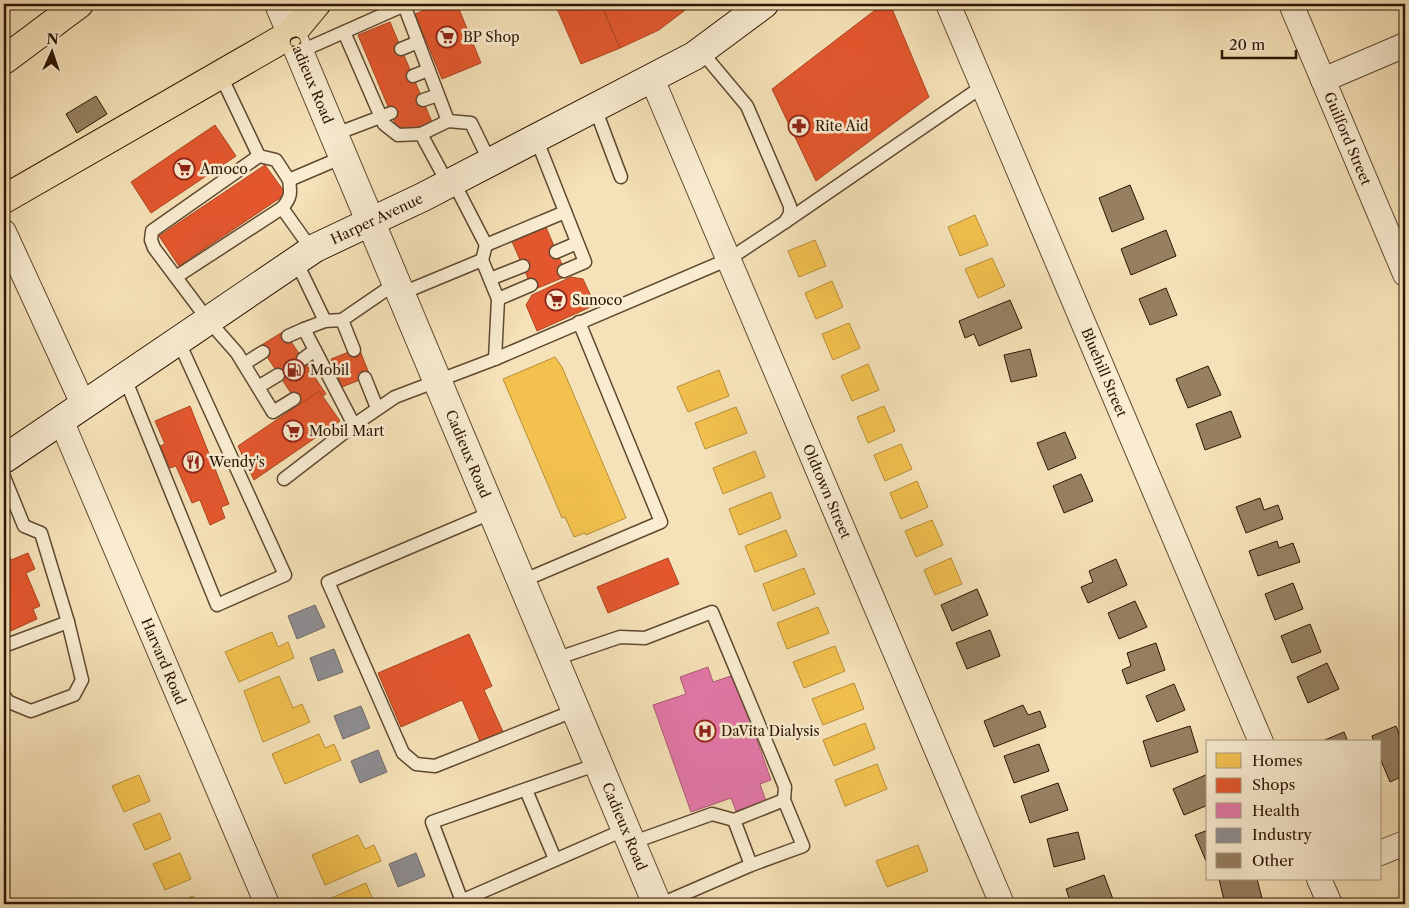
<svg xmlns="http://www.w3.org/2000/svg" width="1409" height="908" viewBox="0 0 1409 908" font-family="'Libre Caslon Text',serif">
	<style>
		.homes { fill: #f2c14e; stroke: #b78e37 }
		.shops { fill: #e4572e; stroke: #ad4421 }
		.health { fill: #e377a8; stroke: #ac5a76 }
		.industry { fill: #8d8d92; stroke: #706967 }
		.building { fill: #968061; stroke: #2d1602 }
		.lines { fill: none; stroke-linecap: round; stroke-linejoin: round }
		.service-casing { stroke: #5f4930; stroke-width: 15 }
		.minor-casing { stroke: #5f4930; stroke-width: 26 }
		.tertiary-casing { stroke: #5f4930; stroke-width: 30 }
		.secondary-casing { stroke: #2d1602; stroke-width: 30 }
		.motorway-casing { stroke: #2d1602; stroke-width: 30 }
		.service { stroke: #f9ecd1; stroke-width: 12 }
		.minor { stroke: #f9ecd1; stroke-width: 24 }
		.tertiary { stroke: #f9ecd1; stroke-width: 28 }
		.secondary { stroke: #f9ecd1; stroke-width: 28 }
		.motorway { stroke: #f6e2b8; stroke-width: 28 }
		.labels { text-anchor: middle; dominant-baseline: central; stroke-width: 5; stroke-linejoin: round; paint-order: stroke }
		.poi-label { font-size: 14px; fill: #2d1602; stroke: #f9ecd1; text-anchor: start }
		.street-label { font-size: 14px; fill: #2d1602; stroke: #f9ecd1 }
	</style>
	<rect width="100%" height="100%" fill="#f6e2b8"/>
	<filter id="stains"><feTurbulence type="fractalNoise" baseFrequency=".004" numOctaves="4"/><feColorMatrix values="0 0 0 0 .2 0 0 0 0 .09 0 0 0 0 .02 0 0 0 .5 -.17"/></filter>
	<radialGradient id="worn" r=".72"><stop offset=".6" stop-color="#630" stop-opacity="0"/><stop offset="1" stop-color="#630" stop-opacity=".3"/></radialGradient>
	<g class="homes">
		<path d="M 975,215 L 988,245 L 960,256 L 948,227 Z"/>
		<path d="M 815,240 L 826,266 L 799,277 L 788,251 Z"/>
		<path d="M 992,258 L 1005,286 L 978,298 L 965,269 Z"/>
		<path d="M 832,281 L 843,307 L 816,319 L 805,293 Z"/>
		<path d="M 849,323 L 860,348 L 833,360 L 822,334 Z"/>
		<path d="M 555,357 L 562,367 L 626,518 L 586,535 L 585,533 L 574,537 L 565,517 L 562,518 L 503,379 Z"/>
		<path d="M 868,364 L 879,390 L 852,401 L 841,376 Z"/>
		<path d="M 719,370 L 729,396 L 688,412 L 677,387 Z"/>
		<path d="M 884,406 L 895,431 L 868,443 L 857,417 Z"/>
		<path d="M 736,407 L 747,433 L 705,449 L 695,423 Z"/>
		<path d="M 901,444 L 912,469 L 885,481 L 874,455 Z"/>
		<path d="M 755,451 L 765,477 L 723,494 L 713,468 Z"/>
		<path d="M 917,481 L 928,507 L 901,519 L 890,493 Z"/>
		<path d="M 771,492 L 781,518 L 739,535 L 729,509 Z"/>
		<path d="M 932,520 L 943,545 L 916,557 L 905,531 Z"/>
		<path d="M 786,530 L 797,556 L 755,572 L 745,546 Z"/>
		<path d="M 951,558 L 962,584 L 935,595 L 924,570 Z"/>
		<path d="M 804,568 L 815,594 L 773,611 L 763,584 Z"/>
		<path d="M 818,607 L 829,633 L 787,649 L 777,623 Z"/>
		<path d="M 272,632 L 278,647 L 288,642 L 294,658 L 239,682 L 225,652 Z"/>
		<path d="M 835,646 L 845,671 L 804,688 L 793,662 Z"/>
		<path d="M 279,676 L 293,708 L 302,704 L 310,722 L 263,742 L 244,691 Z"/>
		<path d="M 854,683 L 864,709 L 823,725 L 812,699 Z"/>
		<path d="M 865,723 L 875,749 L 834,766 L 823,740 Z"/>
		<path d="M 319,734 L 325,748 L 334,744 L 341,760 L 285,784 L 272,754 Z"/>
		<path d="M 877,764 L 887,789 L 845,806 L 835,780 Z"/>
		<path d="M 139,775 L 150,801 L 124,812 L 112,786 Z"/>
		<path d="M 160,813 L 171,839 L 145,850 L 133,824 Z"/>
		<path d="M 358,835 L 365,849 L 374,845 L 381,861 L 325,885 L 312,855 Z"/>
		<path d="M 918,845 L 928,871 L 887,887 L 876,861 Z"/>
		<path d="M 180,853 L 191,879 L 165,890 L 153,864 Z"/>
		<path d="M 366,883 L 375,904 L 333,904 L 331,898 Z"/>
		<path d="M 193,896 L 196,904 L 174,904 Z"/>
	</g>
	<g class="shops">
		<path d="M 439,4 L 457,4 L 481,63 L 442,79 L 415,14 Z"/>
		<path d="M 555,4 L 601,4 L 620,48 L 581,64 Z"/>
		<path d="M 601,4 L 693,4 L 659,30 L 620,48 Z"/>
		<path d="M 883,4 L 890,4 L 929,97 L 816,181 L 772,89 Z"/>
		<path d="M 390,22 L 432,122 L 400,135 L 358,35 Z"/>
		<path d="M 215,125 L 236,156 L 151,213 L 131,182 Z"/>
		<path d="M 265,165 L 286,194 L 179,266 L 159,236 Z"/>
		<path d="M 545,225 L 567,276 L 533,290 L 511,239 Z"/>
		<path d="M 571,277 L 583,279 L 595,305 L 537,331 L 526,305 L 532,295 Z"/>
		<path d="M 284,331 L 326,394 L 302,410 L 260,346 Z"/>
		<path d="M 359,348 L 370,376 L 342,387 L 331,359 Z"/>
		<path d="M 319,391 L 340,421 L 254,480 L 238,446 Z"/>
		<path d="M 190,406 L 229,504 L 221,507 L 225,518 L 210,525 L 200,500 L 192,503 L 176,466 L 170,468 L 160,446 L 165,444 L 155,421 Z"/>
		<path d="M 4,542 L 11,560 L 28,553 L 35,569 L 26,573 L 40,606 L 33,609 L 37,619 L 4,634 Z"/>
		<path d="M 668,558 L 679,584 L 608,613 L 597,587 Z"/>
		<path d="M 469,634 L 492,686 L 484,690 L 505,736 L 482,746 L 462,700 L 401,727 L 378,673 Z"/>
	</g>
	<path class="health" d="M 708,667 L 713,682 L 734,675 L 771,780 L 760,784 L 766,801 L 736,811 L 731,798 L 691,812 L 653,705 L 686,694 L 680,677 Z"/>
	<g class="industry">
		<path d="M 315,605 L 325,627 L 297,639 L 288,616 Z"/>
		<path d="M 334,649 L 343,672 L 318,681 L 310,658 Z"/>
		<path d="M 361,706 L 370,728 L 343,739 L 334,716 Z"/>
		<path d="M 378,750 L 387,772 L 360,783 L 351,761 Z"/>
		<path d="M 416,853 L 425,876 L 398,887 L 389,864 Z"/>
	</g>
	<g class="building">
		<path d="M 96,96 L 107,114 L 77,133 L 66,114 Z"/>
		<path d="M 1130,185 L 1144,219 L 1112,232 L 1099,198 Z"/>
		<path d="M 1166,230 L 1176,256 L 1131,275 L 1121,249 Z"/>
		<path d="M 1166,288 L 1177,315 L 1150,325 L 1139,299 Z"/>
		<path d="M 1010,300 L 1022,328 L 979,346 L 974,334 L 965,338 L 959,321 Z"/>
		<path d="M 1030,349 L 1037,376 L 1011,382 L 1004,355 Z"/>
		<path d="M 1208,366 L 1221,395 L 1188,408 L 1176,379 Z"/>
		<path d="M 1231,411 L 1241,437 L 1205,450 L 1196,424 Z"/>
		<path d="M 1065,432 L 1076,458 L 1048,470 L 1037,443 Z"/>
		<path d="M 1081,474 L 1093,501 L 1064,513 L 1053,486 Z"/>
		<path d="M 1260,498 L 1264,510 L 1278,505 L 1283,519 L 1246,533 L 1236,507 Z"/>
		<path d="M 1277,541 L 1279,548 L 1293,543 L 1300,562 L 1258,576 L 1249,551 Z"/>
		<path d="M 1116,559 L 1127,585 L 1088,603 L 1081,587 L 1093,582 L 1089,571 Z"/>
		<path d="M 1293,583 L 1303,609 L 1275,620 L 1265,594 Z"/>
		<path d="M 977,589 L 988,615 L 952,631 L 941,605 Z"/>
		<path d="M 1135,601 L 1147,627 L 1119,639 L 1108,613 Z"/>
		<path d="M 1310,624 L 1321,652 L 1292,663 L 1281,636 Z"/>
		<path d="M 990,630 L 1000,656 L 967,669 L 956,643 Z"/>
		<path d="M 1156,643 L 1165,670 L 1127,684 L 1122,670 L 1131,666 L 1127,653 Z"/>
		<path d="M 1327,663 L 1339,689 L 1308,703 L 1297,677 Z"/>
		<path d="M 1174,684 L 1185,710 L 1157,722 L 1146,696 Z"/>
		<path d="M 1023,705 L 1028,715 L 1040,711 L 1046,727 L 994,747 L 984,721 Z"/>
		<path d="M 1190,726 L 1198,752 L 1151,767 L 1143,741 Z"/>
		<path d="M 1396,726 L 1405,750 L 1405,775 L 1390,782 L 1380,758 L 1380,742 L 1374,742 L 1372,736 Z"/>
		<path d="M 1344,732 L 1348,742 L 1320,742 Z"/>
		<path d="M 1039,744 L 1049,771 L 1014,783 L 1004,756 Z"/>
		<path d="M 1208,774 L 1208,805 L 1184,815 L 1173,789 Z"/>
		<path d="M 1058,783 L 1068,810 L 1030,823 L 1021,796 Z"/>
		<path d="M 1208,830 L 1208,860 L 1206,861 L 1195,835 Z"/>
		<path d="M 1078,832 L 1085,859 L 1054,867 L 1047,839 Z"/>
		<path d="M 1104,875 L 1114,902 L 1108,904 L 1071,904 L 1066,889 Z"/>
		<path d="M 1219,879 L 1257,879 L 1262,898 L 1236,904 L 1225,904 Z"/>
	</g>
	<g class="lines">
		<g class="service-casing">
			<g id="service">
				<path d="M 404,5 L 448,121 L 421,134"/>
				<path d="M 344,32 L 384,124 L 398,135 L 421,134 L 448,184"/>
				<path d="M 401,49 L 418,42"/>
				<path d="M 299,52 L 407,4"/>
				<path d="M 220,74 L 259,156 L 276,160 L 289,180 L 343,157"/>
				<path d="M 413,76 L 428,70"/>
				<path d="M 423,100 L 438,95"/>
				<path d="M 595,108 L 621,177"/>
				<path d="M 448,121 L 471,123 L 490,162"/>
				<path d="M 333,135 L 391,113"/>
				<path d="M 536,138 L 585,262 L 564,271"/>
				<path d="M 259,156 L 152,231 L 151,240 L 154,248 L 208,320 L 237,353 L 273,412 L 294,399"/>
				<path d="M 453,181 L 486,245"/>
				<path d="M 282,208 L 312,250"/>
				<path d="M 785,222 L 983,86"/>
				<path d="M 556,252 L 577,243"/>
				<path d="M 482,260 L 486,245 L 565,212"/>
				<path d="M 296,261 L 325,321"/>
				<path d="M 176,277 L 282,208 C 291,198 291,193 289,180"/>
				<path d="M 490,279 L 523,266"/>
				<path d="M 400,294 L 482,260 L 498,299 L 495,359"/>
				<path d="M 498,299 L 531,285"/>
				<path d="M 342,320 L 354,350"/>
				<path d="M 288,336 L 304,329"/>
				<path d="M 303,359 L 315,350"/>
				<path d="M 244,364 L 263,352"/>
				<path d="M 124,376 L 217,605 L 285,575 L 178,340"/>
				<path d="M 365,378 L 377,408"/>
				<path d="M 258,387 L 278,375"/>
				<path d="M 354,425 L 395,397 L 495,359 L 729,259 L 785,222 L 790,214 L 790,206 L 747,106 L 701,51"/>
				<path d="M 4,477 L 24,526 L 41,533 L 68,622 L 4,646"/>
				<path d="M 284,479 L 354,425 L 304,329 L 325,321 L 342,320 L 396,283"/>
				<path d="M 493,512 L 328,582 L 403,753 L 416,764 L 435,766 L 576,710"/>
				<path d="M 522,581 L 661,522 L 579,322"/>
				<path d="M 555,659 L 620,637 L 645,638 L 712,612 L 785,787 L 784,800"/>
				<path d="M 4,696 L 9,702 L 31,711 L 74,695 L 82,680 L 68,622"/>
				<path d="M 526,790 L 555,859"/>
				<path d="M 734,820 L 751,865"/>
				<path d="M 631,843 L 712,814 L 734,820 L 784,800 L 803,846 L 751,865 L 661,904"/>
				<path d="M 461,901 L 626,829"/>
				<path d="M 463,904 L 432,822 L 598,764"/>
			</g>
		</g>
		<g class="minor-casing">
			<g id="minor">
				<path id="s1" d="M 948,4 L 1261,742"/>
				<path id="s2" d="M 1291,4 L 1405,274"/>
				<path id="s3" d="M 652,79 L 1002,904"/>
				<path d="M 1323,80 L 1405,45"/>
				<path d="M 4,232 L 83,404"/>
				<path id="s4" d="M 61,420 L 267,904"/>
				<path d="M 1380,853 L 1405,843"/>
				<path d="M 1319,879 L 1330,904"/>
			</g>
		</g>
		<g class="tertiary-casing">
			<g id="tertiary">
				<path id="s5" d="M 279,4 L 657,904"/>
			</g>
		</g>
		<g class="secondary-casing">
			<g id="secondary">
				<path id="s6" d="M 4,459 L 315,248 L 423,197 L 694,56 L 764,4"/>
			</g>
		</g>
		<g class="motorway-casing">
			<g id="motorway">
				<path d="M 4,60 L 79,4"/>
				<path d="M 4,199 L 291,34 L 316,4"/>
			</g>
		</g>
		<use href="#service" class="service"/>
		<use href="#minor" class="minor"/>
		<use href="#tertiary" class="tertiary"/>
		<use href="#secondary" class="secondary"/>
		<use href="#motorway" class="motorway"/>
	</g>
	<defs>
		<g id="supermarket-ring" transform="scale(1.125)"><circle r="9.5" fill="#f9ecd1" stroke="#8f2418" stroke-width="1.5"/><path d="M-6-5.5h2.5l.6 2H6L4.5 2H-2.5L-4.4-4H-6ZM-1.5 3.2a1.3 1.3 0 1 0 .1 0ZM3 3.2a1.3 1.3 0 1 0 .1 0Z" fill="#8f2418"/></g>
		<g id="pharmacy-ring" transform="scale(1.125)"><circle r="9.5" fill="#f9ecd1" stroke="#8f2418" stroke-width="1.5"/><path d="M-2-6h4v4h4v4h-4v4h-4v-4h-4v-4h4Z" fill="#8f2418"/></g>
		<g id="fuel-ring" transform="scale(1.125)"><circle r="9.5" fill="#f9ecd1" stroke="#8f2418" stroke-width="1.5"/><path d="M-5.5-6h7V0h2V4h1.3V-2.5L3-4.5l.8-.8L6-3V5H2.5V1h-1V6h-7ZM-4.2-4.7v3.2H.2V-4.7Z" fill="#8f2418"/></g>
		<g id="restaurant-ring" transform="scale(1.125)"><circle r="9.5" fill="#f9ecd1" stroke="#8f2418" stroke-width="1.5"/><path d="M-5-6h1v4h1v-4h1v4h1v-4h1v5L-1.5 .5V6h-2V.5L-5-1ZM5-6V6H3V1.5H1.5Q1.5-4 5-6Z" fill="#8f2418"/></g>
		<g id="hospital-ring" transform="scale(1.125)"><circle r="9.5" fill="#f9ecd1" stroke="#8f2418" stroke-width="1.5"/><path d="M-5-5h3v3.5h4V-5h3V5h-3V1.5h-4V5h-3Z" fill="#8f2418"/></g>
	</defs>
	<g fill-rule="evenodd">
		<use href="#supermarket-ring" x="447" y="37"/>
		<use href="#pharmacy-ring" x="799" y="126"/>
		<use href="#supermarket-ring" x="184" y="169"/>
		<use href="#supermarket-ring" x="556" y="300"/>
		<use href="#fuel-ring" x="294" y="370"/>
		<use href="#supermarket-ring" x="293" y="431"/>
		<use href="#restaurant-ring" x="193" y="462"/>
		<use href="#hospital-ring" x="705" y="731"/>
	</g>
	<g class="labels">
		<g class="poi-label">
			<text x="463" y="37">BP Shop</text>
			<text x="815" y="126">Rite Aid</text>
			<text x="200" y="169">Amoco</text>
			<text x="572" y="300">Sunoco</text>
			<text x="310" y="370">Mobil</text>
			<text x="309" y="431">Mobil Mart</text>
			<text x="209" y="462">Wendy's</text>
			<text x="721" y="731">DaVita Dialysis</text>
		</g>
		<g class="street-label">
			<text stroke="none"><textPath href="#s5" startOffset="82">Cadieux Road</textPath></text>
			<text stroke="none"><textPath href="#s2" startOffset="146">Guilford Street</textPath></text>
			<text stroke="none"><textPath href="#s6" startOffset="444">Harper Avenue</textPath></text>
			<text stroke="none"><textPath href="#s1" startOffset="400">Bluehill Street</textPath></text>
			<text stroke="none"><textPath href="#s5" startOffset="488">Cadieux Road</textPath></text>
			<text stroke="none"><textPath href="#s3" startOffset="448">Oldtown Street</textPath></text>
			<text stroke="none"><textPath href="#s4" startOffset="262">Harvard Road</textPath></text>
			<text stroke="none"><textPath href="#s5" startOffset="892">Cadieux Road</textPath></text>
		</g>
	</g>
	<rect width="1409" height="908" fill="none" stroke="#f6e2b8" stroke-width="20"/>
	<rect x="5" y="5" width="1399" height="898" fill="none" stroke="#2d1602" stroke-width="2.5"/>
	<rect x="10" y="10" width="1389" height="888" fill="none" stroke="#2d1602"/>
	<rect x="1206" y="740" width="175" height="140" fill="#f9ecd1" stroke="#a7967e"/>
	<rect x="1216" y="753" width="25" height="15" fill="#f2c14e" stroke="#a7967e"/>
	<text x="1252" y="766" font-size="15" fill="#2d1602">Homes</text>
	<rect x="1216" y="778" width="25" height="15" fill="#e4572e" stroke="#a7967e"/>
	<text x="1252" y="790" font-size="15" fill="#2d1602">Shops</text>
	<rect x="1216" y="803" width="25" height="15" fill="#e377a8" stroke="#a7967e"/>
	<text x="1252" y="816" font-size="15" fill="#2d1602">Health</text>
	<rect x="1216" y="828" width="25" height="15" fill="#8d8d92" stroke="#a7967e"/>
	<text x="1252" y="840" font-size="15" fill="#2d1602">Industry</text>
	<rect x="1216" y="853" width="25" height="15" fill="#968061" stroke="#a7967e"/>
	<text x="1252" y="866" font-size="15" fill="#2d1602">Other</text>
	<g transform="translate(52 52) rotate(3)" stroke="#f9ecd1" stroke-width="4" paint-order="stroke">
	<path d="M0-4L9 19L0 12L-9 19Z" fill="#2d1602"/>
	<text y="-8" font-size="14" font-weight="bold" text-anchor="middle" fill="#2d1602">N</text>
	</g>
	<path d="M1222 50v8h74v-8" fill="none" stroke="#2d1602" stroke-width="2.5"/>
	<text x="1229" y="50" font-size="15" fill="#2d1602" stroke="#f9ecd1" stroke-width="4" paint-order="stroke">20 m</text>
	<rect width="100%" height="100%" filter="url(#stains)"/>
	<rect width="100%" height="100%" fill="url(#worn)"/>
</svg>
